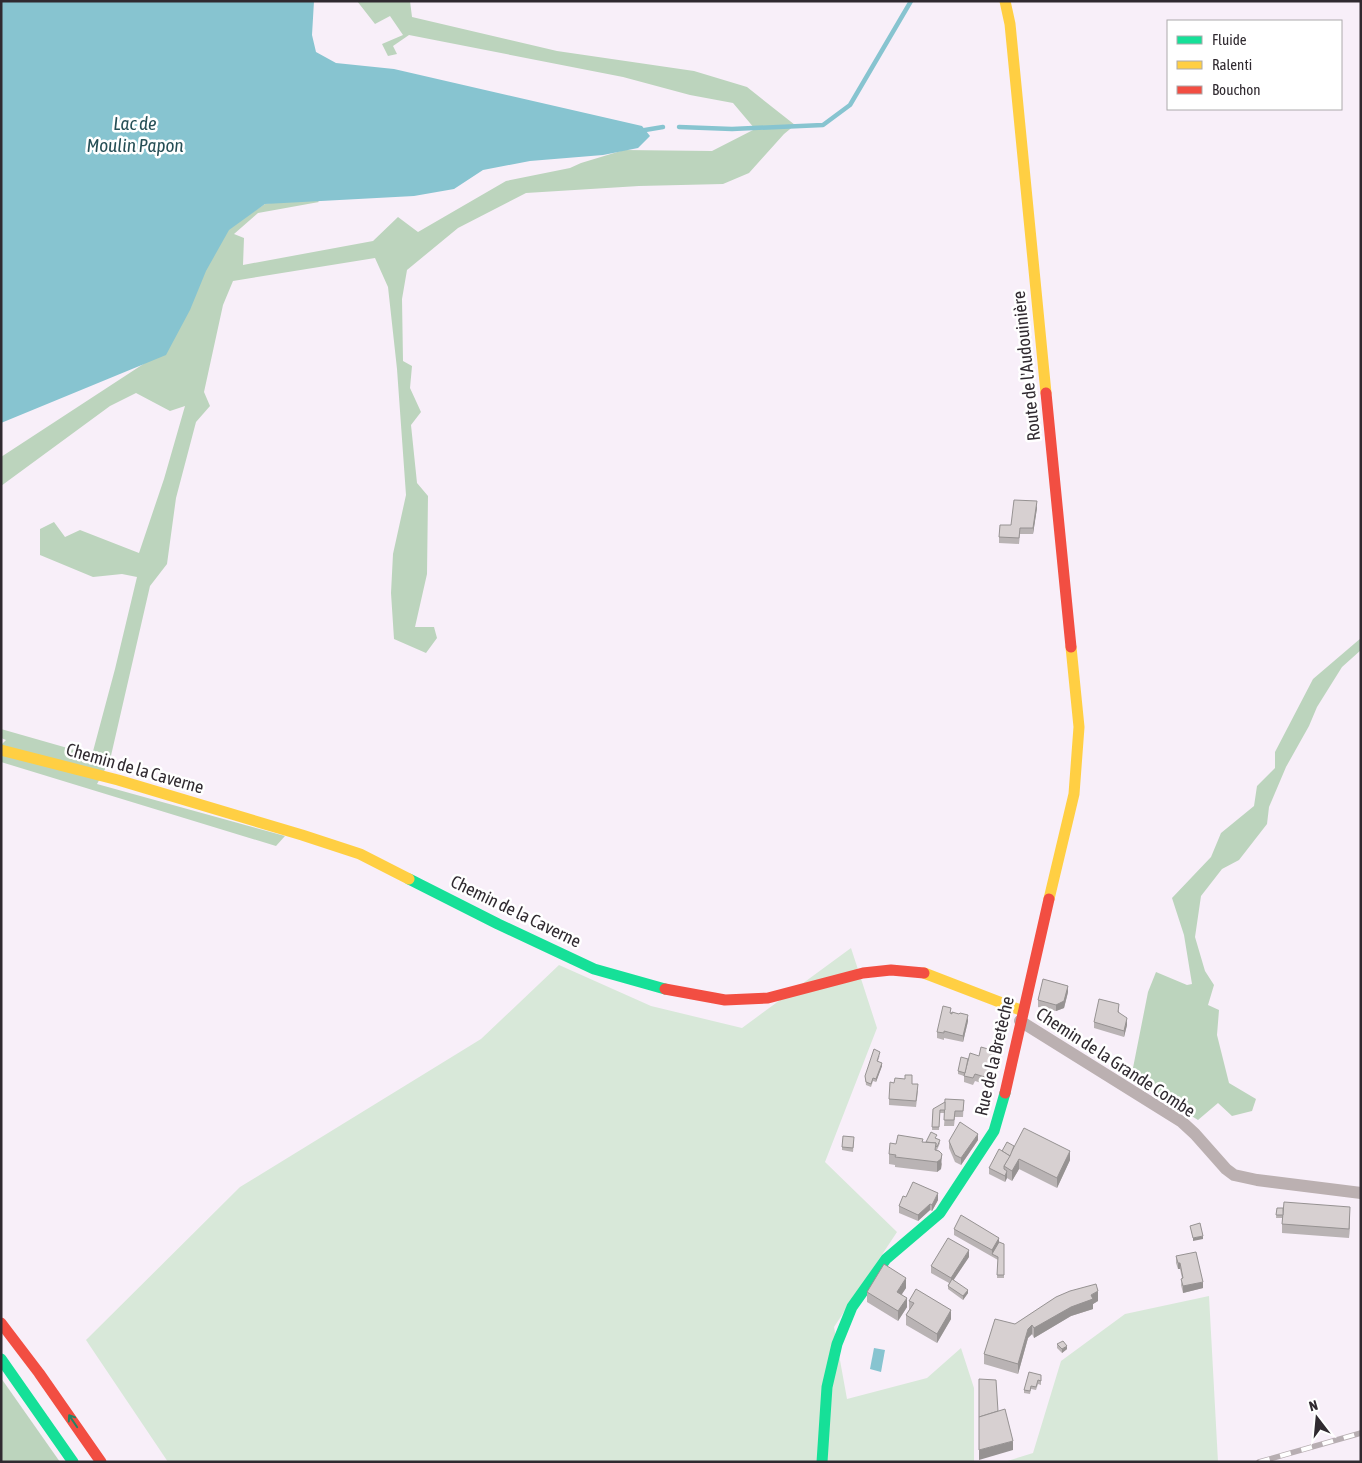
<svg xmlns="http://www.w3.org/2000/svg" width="1362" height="1463" viewBox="0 0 1362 1463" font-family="'Asap Condensed',sans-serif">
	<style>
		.green { fill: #d8e8d9 }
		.forest { fill: #bcd4bd }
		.water { fill: #87c4d0 }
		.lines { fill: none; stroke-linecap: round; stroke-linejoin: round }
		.stream { stroke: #87c4d0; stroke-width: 4.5 }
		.street { stroke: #bbb0b1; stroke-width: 12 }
		.fast { stroke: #16e098; stroke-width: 11 }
		.slow { stroke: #ffcf43; stroke-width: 11 }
		.jam { stroke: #f24e42; stroke-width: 11 }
		.rail-casing { stroke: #b7aeb2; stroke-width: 5.5 }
		.rail { stroke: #fff; stroke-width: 4; stroke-dasharray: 11; stroke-linecap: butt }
		.wall { fill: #b9b3b4 }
		.shaded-wall { fill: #969292 }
		.building { fill: #d7d0d1; stroke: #969292 }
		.oneway { stroke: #238564 }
		.labels { text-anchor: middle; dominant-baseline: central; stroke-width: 5; stroke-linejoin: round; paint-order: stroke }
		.street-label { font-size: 18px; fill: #302a30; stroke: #fff }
		.water-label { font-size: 19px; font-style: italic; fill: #264f56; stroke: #fff }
	</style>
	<rect width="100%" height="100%" fill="#f8eff9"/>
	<g class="green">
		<path d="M 851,948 L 877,1028 L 825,1162 L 897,1232 L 834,1327 L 847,1399 L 927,1378 L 961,1348 L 974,1388 L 974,1462 L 168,1462 L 86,1340 L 240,1187 L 481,1039 L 559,965 L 651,1006 L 742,1028 Z"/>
		<path d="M 1209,1296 L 1218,1462 L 1004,1462 L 1033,1453 L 1061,1361 L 1125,1314 Z"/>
	</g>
	<g class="forest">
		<path d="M 357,1 L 410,1 L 412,17 L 557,51 L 694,71 L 747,87 L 795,125 L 784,134 L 749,173 L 723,184 L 639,186 L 526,193 L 458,228 L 407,270 L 402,299 L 403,361 L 412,366 L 410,388 L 421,412 L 411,425 L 417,483 L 428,496 L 427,574 L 415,627 L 434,627 L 437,638 L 426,653 L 394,639 L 391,593 L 393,554 L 406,495 L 397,369 L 388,287 L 375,258 L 233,281 L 223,305 L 204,392 L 210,406 L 196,422 L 176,498 L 167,564 L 150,586 L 110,760 L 97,784 L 285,836 L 276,846 L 1,762 L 1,745 L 6,740 L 1,738 L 1,729 L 92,755 L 115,669 L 137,577 L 122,574 L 93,577 L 40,555 L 40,529 L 54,522 L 65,537 L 80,530 L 139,553 L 164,479 L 185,406 L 170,411 L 136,393 L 110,406 L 1,486 L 1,457 L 148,361 L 202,246 L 265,204 L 313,196 L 319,202 L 258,213 L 234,234 L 244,238 L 243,265 L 373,241 L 398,217 L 418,232 L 506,181 L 570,168 L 581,163 L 624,150 L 712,151 L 755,129 L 733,103 L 690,95 L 623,77 L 409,35 L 393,46 L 397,54 L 388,56 L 382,44 L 403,35 L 390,16 L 375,24 Z"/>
		<path d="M 1361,638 L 1361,650 L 1342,667 L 1317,707 L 1309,726 L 1286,767 L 1269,807 L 1267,824 L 1239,860 L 1222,869 L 1201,896 L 1195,937 L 1205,971 L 1214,985 L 1208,1005 L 1219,1010 L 1217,1035 L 1229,1083 L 1256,1099 L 1252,1111 L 1232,1116 L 1218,1103 L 1198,1120 L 1131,1078 L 1148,992 L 1156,972 L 1187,985 L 1192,984 L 1184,935 L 1172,898 L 1211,857 L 1221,833 L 1254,806 L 1257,786 L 1275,768 L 1275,752 L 1313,679 Z"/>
		<path d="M 1,1378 L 60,1462 L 1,1462 Z"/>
	</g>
	<g class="water">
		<path d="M 1,1 L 314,1 L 312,35 L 316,52 L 336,63 L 394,69 L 642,126 L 650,136 L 638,148 L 603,155 L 530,161 L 483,170 L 454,189 L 414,196 L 265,204 L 229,230 L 206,271 L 190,310 L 166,355 L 1,423 Z"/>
		<path d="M 874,1348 L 885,1350 L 881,1372 L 870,1369 Z"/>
	</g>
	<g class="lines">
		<g class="stream">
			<path d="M 679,127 L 732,129 L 823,125 L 850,105 L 911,1"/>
			<path d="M 639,131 L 663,127"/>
		</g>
		<path class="street" d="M 1020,1021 L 1182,1122 L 1195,1134 L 1226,1169 L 1234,1175 L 1257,1180 L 1361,1193"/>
		<g class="fast">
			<path d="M 409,879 L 498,924 L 594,969 L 665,989"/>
			<path d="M 1,1359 L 73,1462"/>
			<path d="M 822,1462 L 827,1387 L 837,1344 L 852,1307 L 886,1259 L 940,1213 L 994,1131 L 1005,1093"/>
		</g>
		<g class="slow">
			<path d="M 1005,1 L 1010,24 L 1046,393"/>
			<path d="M 1,750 L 118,780 L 302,835 L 360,854 L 409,879"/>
			<path d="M 1049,899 L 1074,794 L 1079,727 L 1071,647"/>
			<path d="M 924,973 L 1023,1011"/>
		</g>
		<g class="jam">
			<path d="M 1046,393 L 1071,647"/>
			<path d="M 665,989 L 725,1000 L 768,998 L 863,973 L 891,970 L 924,973"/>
			<path d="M 1005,1093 L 1049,899"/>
			<path d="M 1,1323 L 39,1373 L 101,1462"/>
		</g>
		<g class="rail-casing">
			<path id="rail" d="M 1259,1462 L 1361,1433"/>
		</g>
		<use href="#rail" class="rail"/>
	</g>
	<g class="wall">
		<path d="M 1037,508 L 1033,534 L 1020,534 L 1019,544 L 999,543 L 999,537 L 1011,525 Z"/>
		<path d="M 1068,992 L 1064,1008 L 1056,1011 L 1038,1007 L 1038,1000 Z"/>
		<path d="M 1119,1010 L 1119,1012 L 1127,1025 L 1124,1037 L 1094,1028 L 1094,1022 Z"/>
		<path d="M 951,1012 L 968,1021 L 963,1042 L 944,1038 L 944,1040 L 937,1038 L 937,1032 Z"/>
		<path d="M 880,1055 L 878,1061 L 882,1066 L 876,1082 L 873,1081 L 871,1087 L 866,1085 L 865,1076 Z"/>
		<path d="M 979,1056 L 995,1057 L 988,1085 L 975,1081 L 973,1085 L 964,1082 L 964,1076 L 958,1074 L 958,1071 L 968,1059 Z"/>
		<path d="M 912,1084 L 918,1091 L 916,1107 L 889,1105 L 889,1099 Z"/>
		<path d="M 964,1100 L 963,1117 L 955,1117 L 954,1126 L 944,1126 L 945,1113 L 940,1113 L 939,1130 L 932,1130 L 933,1109 Z"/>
		<path d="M 937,1138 L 936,1139 L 940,1143 L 937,1150 L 936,1150 L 936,1151 L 942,1164 L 941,1169 L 937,1172 L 895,1167 L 895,1165 L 889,1164 L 889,1154 L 896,1144 L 926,1142 Z"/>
		<path d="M 854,1140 L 853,1152 L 842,1150 L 842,1147 Z"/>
		<path d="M 978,1140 L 961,1165 L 955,1162 L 949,1148 L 949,1141 Z"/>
		<path d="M 1014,1146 L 1070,1160 L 1057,1188 L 1019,1169 L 1012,1181 L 1007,1178 L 1005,1182 L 989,1174 L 989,1168 L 1002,1151 Z"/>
		<path d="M 906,1197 L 938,1200 L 932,1211 L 930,1210 L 918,1221 L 899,1213 L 899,1206 Z"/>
		<path d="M 1277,1208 L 1350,1216 L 1349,1238 L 1282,1233 L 1282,1218 L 1276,1218 Z"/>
		<path d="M 954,1229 L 999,1242 L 1004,1244 L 1004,1278 L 997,1278 L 998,1260 L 954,1235 Z"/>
		<path d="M 1176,1256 L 1203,1288 L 1183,1293 L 1181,1285 L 1182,1278 L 1180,1269 L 1178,1269 L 1176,1263 Z"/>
		<path d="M 969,1257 L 953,1280 L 968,1293 L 963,1300 L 948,1289 L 948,1286 L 949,1283 L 931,1273 L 931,1266 Z"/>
		<path d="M 906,1288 L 902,1294 L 907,1307 L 898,1321 L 867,1302 L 867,1292 Z"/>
		<path d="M 909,1301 L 951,1319 L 937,1343 L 906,1325 L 906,1315 L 909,1310 Z"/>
		<path d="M 1098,1301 L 1093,1304 L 1093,1309 L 1071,1316 L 1034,1338 L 1032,1334 L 1028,1338 L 1018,1374 L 984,1364 L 984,1354 L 1015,1324 Z"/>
		<path d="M 1057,1344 L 1067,1349 L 1062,1353 L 1057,1348 Z"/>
		<path d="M 1041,1375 L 1041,1385 L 1038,1384 L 1036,1390 L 1031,1389 L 1030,1394 L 1024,1393 L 1024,1390 Z"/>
	</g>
	<g class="shaded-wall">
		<path d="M 1037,501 L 1037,508 L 1033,534 L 1033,528 Z"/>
		<path d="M 1068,986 L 1068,992 L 1064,1008 L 1056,1011 L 1056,1005 Z"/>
		<path d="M 968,1015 L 968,1021 L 963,1042 L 963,1036 Z"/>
		<path d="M 1127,1018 L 1127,1025 L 1124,1037 L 1124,1031 Z"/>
		<path d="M 995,1051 L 995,1057 L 988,1085 L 988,1078 Z"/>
		<path d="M 882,1063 L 882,1066 L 876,1082 L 876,1079 Z"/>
		<path d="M 978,1134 L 978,1140 L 961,1165 L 961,1158 Z"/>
		<path d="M 1070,1151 L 1070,1160 L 1057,1188 L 1057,1178 Z"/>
		<path d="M 942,1154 L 941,1169 L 937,1172 L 937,1162 Z"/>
		<path d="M 1019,1159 L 1019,1169 L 1012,1181 L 1012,1171 Z"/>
		<path d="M 1007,1171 L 1007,1178 L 1005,1182 L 1005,1176 Z"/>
		<path d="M 938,1193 L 938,1200 L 932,1211 L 932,1205 Z"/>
		<path d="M 930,1204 L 930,1210 L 918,1221 L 918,1215 Z"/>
		<path d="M 1350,1207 L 1350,1216 L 1349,1238 L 1349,1229 Z"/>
		<path d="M 1203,1236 L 1203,1239 L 1193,1241 L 1193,1238 Z"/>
		<path d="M 999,1238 L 999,1245 L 992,1254 L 992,1250 Z"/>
		<path d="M 969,1250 L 969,1257 L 951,1284 L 951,1278 Z"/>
		<rect x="1178" y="1263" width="2" height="6"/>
		<path d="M 906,1278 L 906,1288 L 897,1301 L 897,1292 Z"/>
		<path d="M 1203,1282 L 1203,1288 L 1183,1293 L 1183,1286 Z"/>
		<path d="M 968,1290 L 968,1293 L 963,1300 L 963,1296 Z"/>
		<path d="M 1098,1291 L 1098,1301 L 1093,1304 L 1093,1309 L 1071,1316 L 1034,1338 L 1034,1328 Z"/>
		<path d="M 907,1298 L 907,1307 L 898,1321 L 898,1311 Z"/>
		<path d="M 951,1310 L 951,1319 L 937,1343 L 937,1334 Z"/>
		<path d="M 1032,1325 L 1032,1334 L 1028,1338 L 1018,1374 L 1018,1364 L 1028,1329 Z"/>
		<path d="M 1067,1346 L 1067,1349 L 1062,1353 L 1062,1349 Z"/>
		<path d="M 1013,1441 L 1013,1450 L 979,1460 L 979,1450 Z"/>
	</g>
	<g class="building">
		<path d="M 1014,500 L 1037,501 L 1033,528 L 1020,528 L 1019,538 L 999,537 L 1000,525 L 1011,525 Z"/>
		<path d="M 1043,979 L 1068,986 L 1064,1001 L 1056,1005 L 1038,1000 Z"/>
		<path d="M 1099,999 L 1119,1004 L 1118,1012 L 1127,1018 L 1124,1031 L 1094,1022 Z"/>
		<path d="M 943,1006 L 951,1008 L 950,1013 L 952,1014 L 952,1012 L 959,1014 L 960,1013 L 968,1015 L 963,1036 L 944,1031 L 944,1033 L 937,1032 Z"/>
		<path d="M 981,1047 L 995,1051 L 988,1078 L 975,1074 L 973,1078 L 964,1076 L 970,1053 L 979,1056 Z"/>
		<path d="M 874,1049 L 880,1052 L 877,1061 L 882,1063 L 876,1079 L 873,1078 L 871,1084 L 866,1082 L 865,1076 Z"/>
		<path d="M 961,1057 L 968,1059 L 965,1073 L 958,1071 Z"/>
		<path d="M 905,1075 L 912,1075 L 912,1084 L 918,1084 L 916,1101 L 889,1099 L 890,1082 L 894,1083 L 895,1078 L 905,1079 Z"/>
		<path d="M 945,1099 L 964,1100 L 963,1111 L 955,1111 L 954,1120 L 944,1120 Z"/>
		<path d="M 945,1102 L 945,1110 L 940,1110 L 939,1127 L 932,1127 L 933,1109 Z"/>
		<path d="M 960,1122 L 978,1134 L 961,1158 L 955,1155 L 949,1141 Z"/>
		<path d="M 1024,1128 L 1070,1151 L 1057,1178 L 1019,1159 L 1012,1171 L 1004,1166 Z"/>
		<path d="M 931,1132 L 937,1135 L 935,1138 L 940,1140 L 937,1147 L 936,1146 L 936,1143 L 926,1142 Z"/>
		<path d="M 898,1135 L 923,1139 L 922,1142 L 936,1143 L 935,1150 L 939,1151 L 942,1154 L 941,1159 L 937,1162 L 895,1157 L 896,1155 L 889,1154 L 890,1143 L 896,1144 Z"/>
		<path d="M 843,1136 L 854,1137 L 853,1148 L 842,1147 Z"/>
		<path d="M 1007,1142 L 1014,1146 L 1010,1156 L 1002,1151 Z"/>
		<path d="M 999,1149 L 1010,1156 L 1004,1166 L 1004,1169 L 1007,1171 L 1005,1176 L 989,1168 Z"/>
		<path d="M 913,1182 L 938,1193 L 932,1205 L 930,1204 L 918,1215 L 899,1206 L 903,1196 L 906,1197 Z"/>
		<path d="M 1284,1202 L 1350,1207 L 1349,1229 L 1282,1224 Z"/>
		<path d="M 1277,1208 L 1283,1208 L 1283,1215 L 1276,1215 Z"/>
		<path d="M 961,1215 L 999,1238 L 992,1250 L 954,1229 Z"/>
		<path d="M 1200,1223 L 1203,1236 L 1193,1238 L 1190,1226 Z"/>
		<path d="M 948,1238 L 969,1250 L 951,1278 L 931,1266 Z"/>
		<path d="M 999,1242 L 1004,1244 L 1004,1275 L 997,1275 L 998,1257 L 992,1254 Z"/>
		<path d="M 1196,1252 L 1203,1282 L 1183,1286 L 1181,1279 L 1183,1278 L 1180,1263 L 1178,1263 L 1176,1256 Z"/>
		<path d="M 884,1264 L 906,1278 L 897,1292 L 907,1298 L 898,1311 L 867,1292 Z"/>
		<path d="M 952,1279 L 968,1290 L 963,1296 L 948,1286 Z"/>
		<path d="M 1096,1284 L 1098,1291 L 1091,1295 L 1093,1299 L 1071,1307 L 1034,1328 L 1032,1325 L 1028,1329 L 1018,1364 L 984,1354 L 995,1319 L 1015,1324 L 1056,1297 L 1070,1291 Z"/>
		<path d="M 916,1289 L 951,1310 L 937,1334 L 906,1315 L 914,1303 L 909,1301 Z"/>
		<path d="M 1063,1341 L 1067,1346 L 1062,1349 L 1057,1344 Z"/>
		<path d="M 1029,1372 L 1041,1375 L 1041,1381 L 1038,1380 L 1036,1387 L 1031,1386 L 1030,1391 L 1024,1390 Z"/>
		<path d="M 979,1379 L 996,1380 L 998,1411 L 979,1417 Z"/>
		<path d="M 1005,1409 L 1013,1441 L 979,1450 L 979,1417 Z"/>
	</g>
	<defs><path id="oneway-shaft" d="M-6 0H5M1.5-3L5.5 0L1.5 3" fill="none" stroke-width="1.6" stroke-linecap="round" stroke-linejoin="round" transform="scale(1.25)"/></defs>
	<use class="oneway" href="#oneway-shaft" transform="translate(73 1421) rotate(-124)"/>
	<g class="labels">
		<g class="street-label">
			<text transform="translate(1026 366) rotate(-96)">Route de l'Audouinière</text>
			<text transform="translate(135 768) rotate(16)">Chemin de la Caverne</text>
			<text transform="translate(516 911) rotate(26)">Chemin de la Caverne</text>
			<text transform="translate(994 1056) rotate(-77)">Rue de la Bretèche</text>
			<text transform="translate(1116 1062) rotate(33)">Chemin de la Grande Combe</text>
		</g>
		<g class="water-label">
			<text x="135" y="123">Lac de<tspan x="135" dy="22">Moulin Papon</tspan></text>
		</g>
	</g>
	<rect width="1362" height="1463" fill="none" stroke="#302a30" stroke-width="5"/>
	<rect x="1167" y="20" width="175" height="90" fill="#ffffff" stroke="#acaaac"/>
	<rect x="1177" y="36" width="25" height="8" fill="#16e098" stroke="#acaaac"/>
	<text x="1212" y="45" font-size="15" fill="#302a30">Fluide</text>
	<rect x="1177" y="61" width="25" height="8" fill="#ffcf43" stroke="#acaaac"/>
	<text x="1212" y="70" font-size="15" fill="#302a30">Ralenti</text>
	<rect x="1177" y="86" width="25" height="8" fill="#f24e42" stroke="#acaaac"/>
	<text x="1212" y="95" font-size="15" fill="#302a30">Bouchon</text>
	<g transform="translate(1317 1418) rotate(344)" stroke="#ffffff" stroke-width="4" paint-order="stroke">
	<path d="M0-4L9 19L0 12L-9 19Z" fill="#302a30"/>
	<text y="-8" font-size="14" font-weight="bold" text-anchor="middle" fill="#302a30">N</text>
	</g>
</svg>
